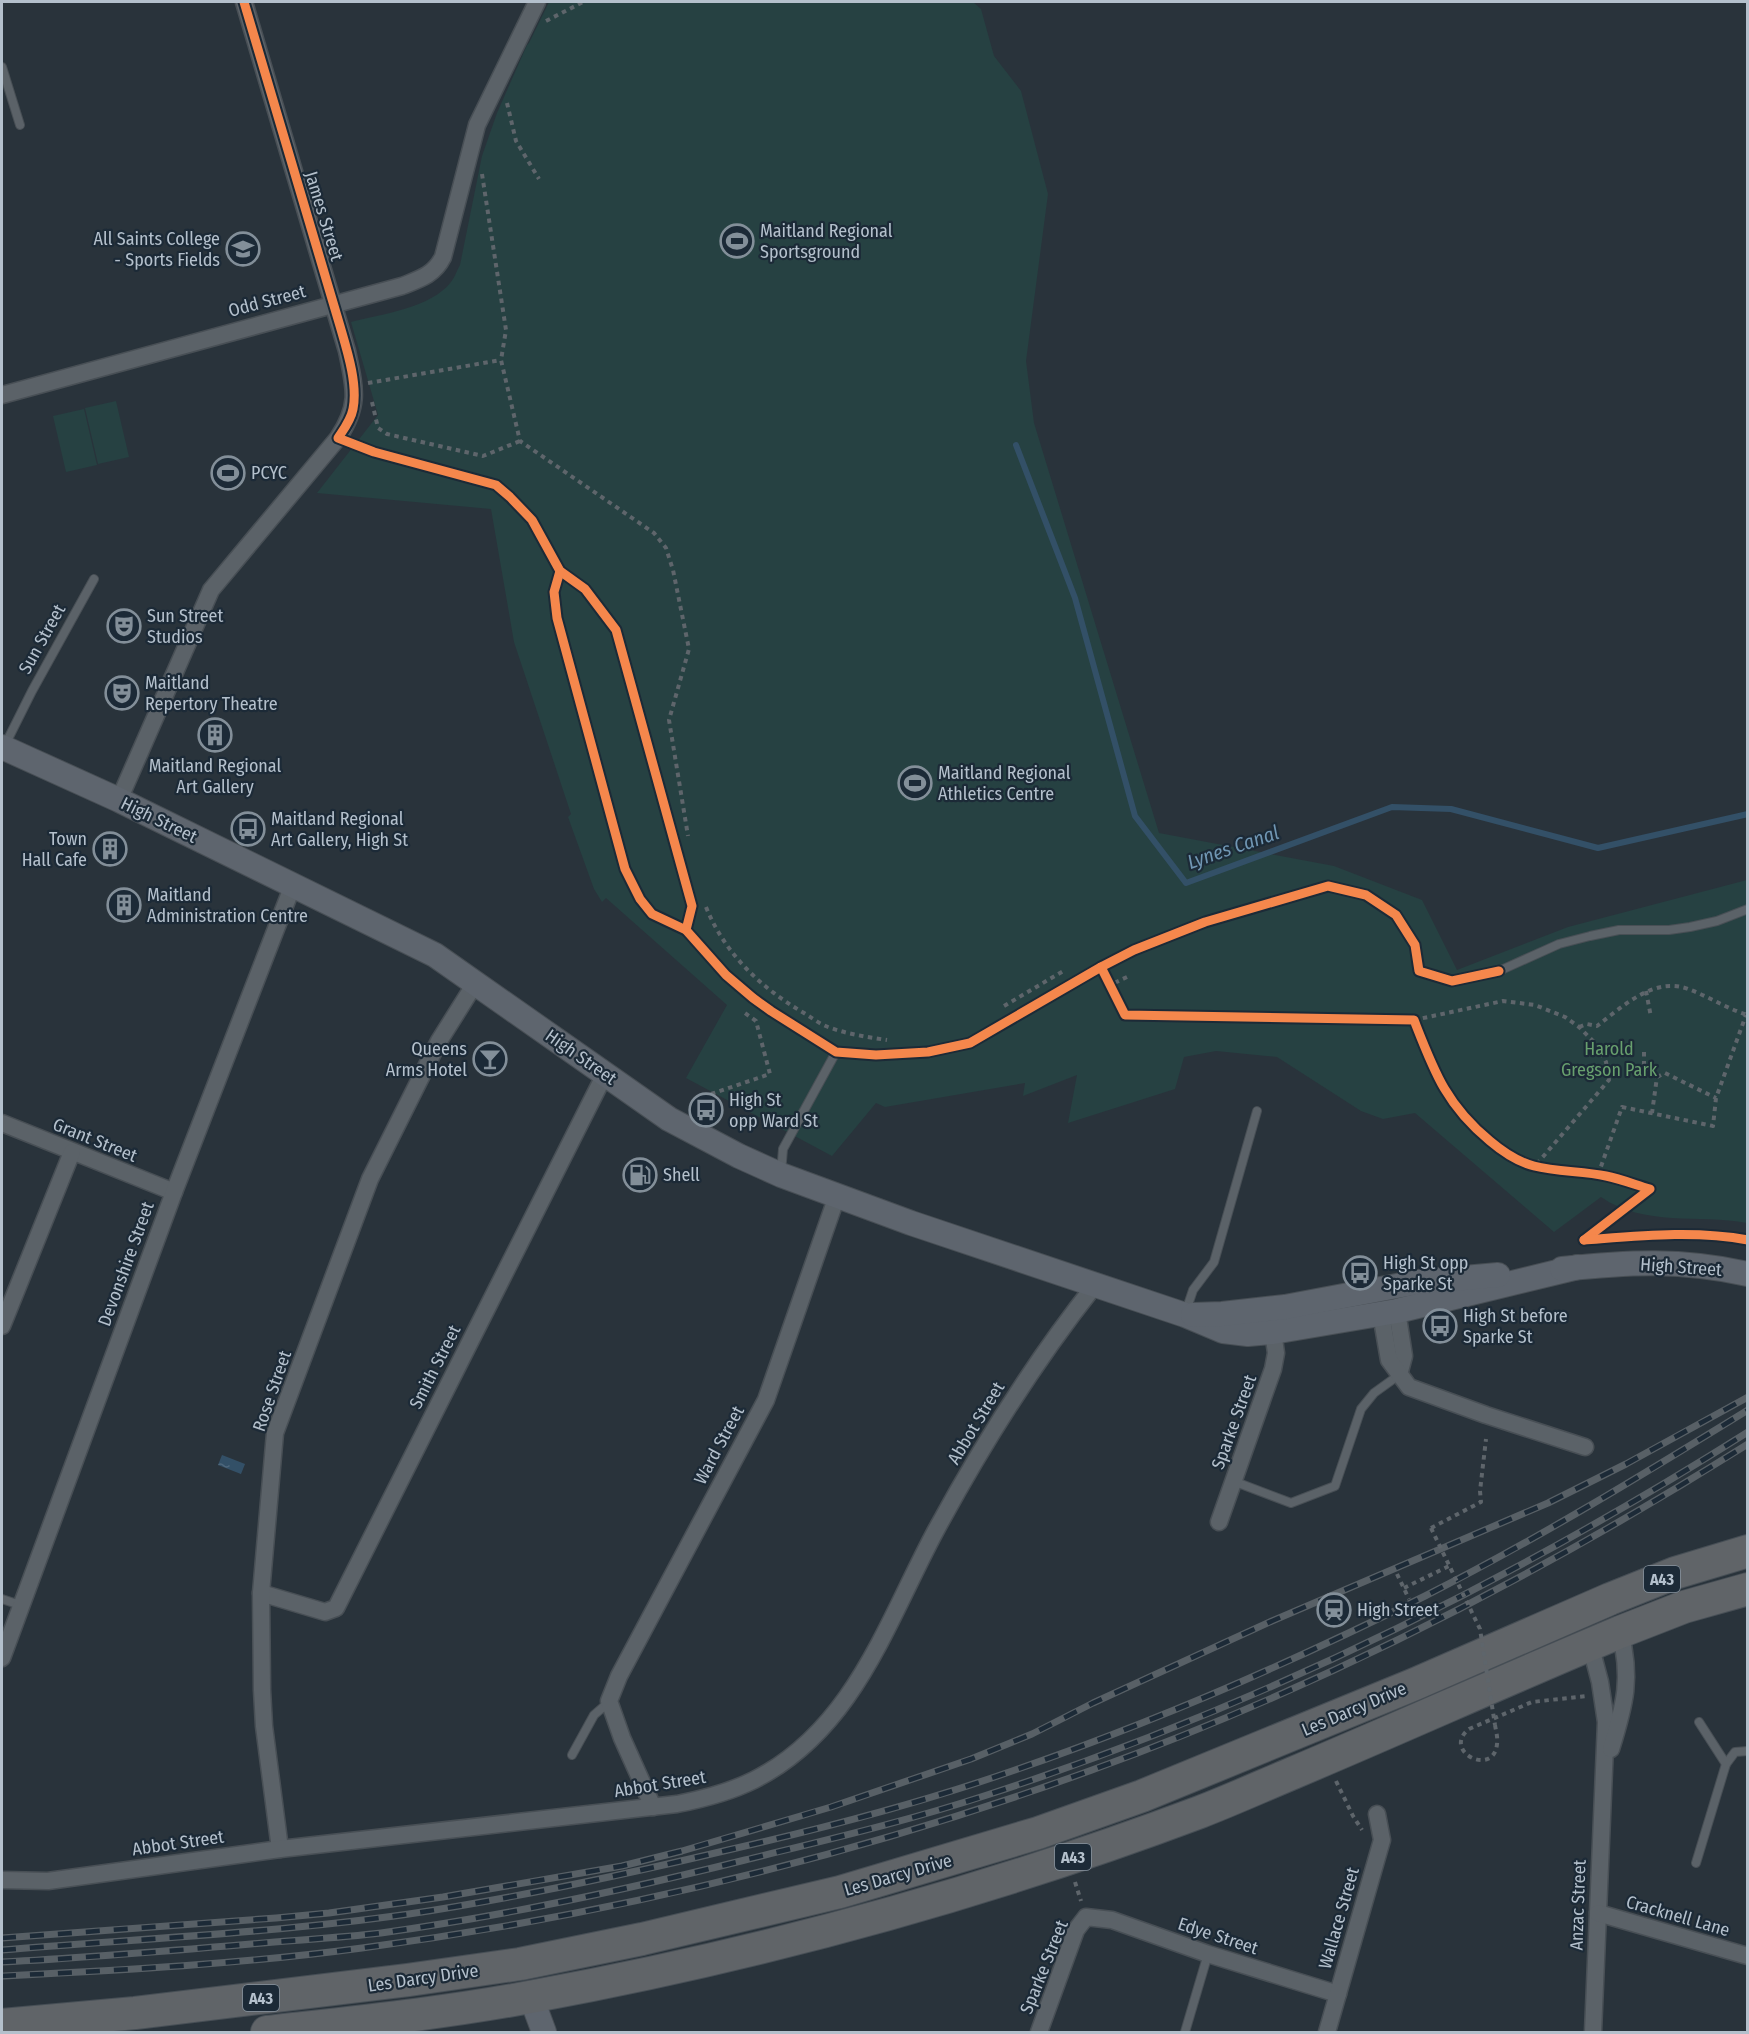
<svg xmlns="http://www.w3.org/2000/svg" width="1749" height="2034" viewBox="0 0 1749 2034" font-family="'Fira Sans Condensed',sans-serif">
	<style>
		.green { fill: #264142 }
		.water { fill: url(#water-ripples) }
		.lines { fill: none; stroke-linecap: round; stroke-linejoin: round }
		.stream { stroke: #335067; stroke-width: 6 }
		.lane-casing { stroke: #484f55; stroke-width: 10 }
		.street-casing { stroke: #484f55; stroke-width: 19 }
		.secondary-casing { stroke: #484f55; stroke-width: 26 }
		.highway-casing { stroke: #474f56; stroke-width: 34 }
		.path { stroke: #5e656b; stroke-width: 4; stroke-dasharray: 4.5 4.5; stroke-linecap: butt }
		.lane { stroke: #5b6268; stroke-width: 8 }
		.street { stroke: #5b6268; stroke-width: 16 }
		.secondary { stroke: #5e656e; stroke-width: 24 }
		.highway { stroke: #606468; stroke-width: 32 }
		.rail-casing { stroke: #586066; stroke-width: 7 }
		.rail { stroke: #1c2a37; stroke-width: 4.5; stroke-dasharray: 14; stroke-linecap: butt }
		.path-bridge { stroke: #5e656b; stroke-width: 4; stroke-dasharray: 4.5 4.5; stroke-linecap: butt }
		.cycleway-casing { stroke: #1c2a37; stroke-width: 13 }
		.cycleway { stroke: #f5874c; stroke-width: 9 }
		.labels { text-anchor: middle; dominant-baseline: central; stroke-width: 4.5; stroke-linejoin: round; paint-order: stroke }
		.shield { fill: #1c2a37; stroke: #86939f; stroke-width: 1.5 }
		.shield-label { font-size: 16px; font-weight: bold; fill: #b4c0cc }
		.street-label { font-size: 18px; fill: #b4c0cc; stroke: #1c2a37 }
		.poi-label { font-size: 18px; fill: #b4c0cc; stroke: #1c2a37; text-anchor: start }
		.park-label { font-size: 18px; fill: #68a06e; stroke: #1c2a37 }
		.water-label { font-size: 20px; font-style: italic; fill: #7096b3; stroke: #1c2a37 }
	</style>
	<defs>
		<pattern id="water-ripples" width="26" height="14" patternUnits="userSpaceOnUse" patternTransform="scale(1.5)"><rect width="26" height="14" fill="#335067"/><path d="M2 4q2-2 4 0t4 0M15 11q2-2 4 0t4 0" fill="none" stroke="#4e677c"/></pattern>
	</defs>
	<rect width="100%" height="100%" fill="#29333b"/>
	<g class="green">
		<path d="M 549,2 L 973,2 L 981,9 L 994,56 L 1021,91 L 1048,194 L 1026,361 L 1034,423 L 1159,833 L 1334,866 L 1422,900 L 1457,970 L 1568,927 L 1747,880 L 1747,1223 C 1699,1214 1644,1227 1601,1197 L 1554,1232 L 1415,1113 L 1383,1119 L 1361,1111 L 1277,1057 L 1216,1051 L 1184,1057 L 1175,1089 L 1068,1123 L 1077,1075 L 1023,1096 L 1025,1083 L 885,1107 L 876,1103 L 832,1156 L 686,1078 L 727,1005 L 606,898 L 602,902 L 594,889 L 568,817 L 571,814 L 514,642 L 491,509 L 317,493 L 378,415 L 351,322 C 382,314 431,308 451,282 C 455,277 457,270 460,265 L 482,156 L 497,113 L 527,45 L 529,43 Z"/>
		<path d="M 116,401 L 129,457 L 98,464 L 85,408 Z"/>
		<path d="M 84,409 L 97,465 L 66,472 L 53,416 Z"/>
	</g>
	<path class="water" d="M 222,1455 L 245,1464 L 241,1474 L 218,1465 Z"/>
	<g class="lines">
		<path class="stream" d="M 1016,445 L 1075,598 L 1135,816 L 1186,883 L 1392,807 L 1451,809 L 1598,848 L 1748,814"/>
		<g class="lane-casing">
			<g id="lane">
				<path d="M 2,67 L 20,125"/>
				<path d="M 338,438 L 374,452 L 496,485 L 510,497 L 532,520 L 560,571 L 585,589 L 616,630 L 692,906 L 686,930"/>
				<path d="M 560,571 L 554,592 L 557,618 L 625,869 L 640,899 L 652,914 L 686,930 L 726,975 L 753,998 L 771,1011 L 836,1052 L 876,1055 L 928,1052 L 970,1043 L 1101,967 L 1134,950 L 1205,922 L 1328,886 L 1366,895 L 1396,915 L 1415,945 L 1419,971 L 1452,981 L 1499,971 L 1559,944 L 1590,936 L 1619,930 L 1669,930 L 1690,927 L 1717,921 L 1748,909"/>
				<path d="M 5,745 L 32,691 L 94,579"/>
				<path d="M 781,1173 L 783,1149 L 836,1052"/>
				<path d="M 1185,1314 L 1193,1290 L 1214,1262 L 1257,1111"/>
				<path d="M 1233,1481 L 1291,1503 L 1335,1486 L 1361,1409 L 1374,1393 L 1399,1375"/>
				<path d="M 2,1599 L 20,1605"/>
				<path d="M 572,1755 L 594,1715 L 609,1702"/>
				<path d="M 1726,1764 L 1735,1752 L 1748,1751"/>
				<path d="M 1696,1863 L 1726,1764 L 1699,1722"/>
				<path d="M 1185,2032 L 1208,1954"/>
			</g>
		</g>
		<g class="street-casing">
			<g id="street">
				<path d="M 2,395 L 402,286 C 420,279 434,275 443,257 L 477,125 L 537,2"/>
				<path d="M 119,800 L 211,590 L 338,438 C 360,405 355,389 347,351 L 244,2"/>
				<path d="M 2,1123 L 174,1192"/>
				<path d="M 1397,1311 L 1404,1356 L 1399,1375"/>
				<path d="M 1381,1314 L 1389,1360 L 1409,1387 L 1486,1415 L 1585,1447"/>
				<path d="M 2,1326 L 72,1152"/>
				<path d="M 1219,1522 L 1273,1369 L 1276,1353 L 1273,1332"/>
				<path d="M 261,1593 L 325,1612 L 336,1608 L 605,1074"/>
				<path d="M 1590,1644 L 1600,1682 L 1606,1722 L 1593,2032"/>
				<path d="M 2,1658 L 174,1192 L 293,885"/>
				<path d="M 1611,1749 C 1625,1704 1632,1678 1620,1632"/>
				<path d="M 653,1807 L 622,1738 L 609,1701 L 619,1676 L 766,1400 L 837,1196"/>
				<path d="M 280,1849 L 264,1726 L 262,1690 L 261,1593 L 275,1433 L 370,1179 L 439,1041 L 476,982"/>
				<path d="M 2,1880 L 48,1881 L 280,1849 L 677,1804 C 703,1799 730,1792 754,1780 C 853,1730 886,1624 935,1532 C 982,1445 1034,1362 1095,1285"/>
				<path d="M 1598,1913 L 1748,1956"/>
				<path d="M 1039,2032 L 1076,1930 L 1086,1917 L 1112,1920 L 1208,1954 L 1338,1994"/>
				<path d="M 1327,2032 L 1382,1840 L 1377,1814"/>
			</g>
		</g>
		<g class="secondary-casing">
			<g id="secondary">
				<path d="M 2,747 L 119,800 L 435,955 L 669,1119 L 739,1156 L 781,1175 L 911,1223 L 1185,1315 L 1223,1331 L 1248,1334 L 1273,1332 L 1397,1311 L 1578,1267"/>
				<path d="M 1562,1269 C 1629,1262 1681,1259 1748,1274"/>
				<path d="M 1193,1315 L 1222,1314 L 1285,1307 L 1418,1282 L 1498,1275"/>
				<path d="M 531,1997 L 544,2032"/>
			</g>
		</g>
		<g class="highway-casing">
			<g id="highway">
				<path d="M 2,2025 L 135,2013 L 408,1980 L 520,1964 L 642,1939 L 840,1892 L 1038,1833 L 1142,1796 L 1415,1684 L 1610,1599 L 1675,1573 L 1748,1551"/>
				<path d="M 267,2032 C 356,2022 446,2013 535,1996 C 762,1954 984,1893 1200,1812 C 1231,1800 1262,1786 1293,1773 C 1402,1727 1510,1678 1620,1632 L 1684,1607 L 1748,1589"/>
			</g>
		</g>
		<g class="path">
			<path d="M 546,21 L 583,2"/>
			<path d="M 507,103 L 516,141 L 539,179"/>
			<path d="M 482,174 L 506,330 L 501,360 L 520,441 L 654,533 L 666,548 L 673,570 L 689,649 L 669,720 L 688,836"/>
			<path d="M 368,383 L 501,360"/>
			<path d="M 372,402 L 378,428 L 387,434 L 483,456 L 520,441"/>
			<path d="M 706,907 C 725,954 761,988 804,1013 C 812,1018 820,1024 828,1027 C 847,1034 867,1037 887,1040"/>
			<path d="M 1127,977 L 1110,985 L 1125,1015 L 1414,1020 C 1434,1071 1446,1105 1490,1141 C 1503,1152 1518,1162 1534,1166 C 1557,1172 1583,1171 1606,1176 C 1621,1179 1636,1185 1650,1189 L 1584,1240"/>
			<path d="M 1646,991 L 1651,1017"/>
			<path d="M 1004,1006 L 1065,970"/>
			<path d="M 1414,1020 L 1503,1001 L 1535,1005 L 1565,1017 L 1579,1027 L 1598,1046 L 1606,1062 L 1609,1080 L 1535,1166"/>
			<path d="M 1579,1027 L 1587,1024 L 1597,1026 C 1622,1007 1654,976 1688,989 C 1708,996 1727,1009 1748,1015"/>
			<path d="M 1644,1052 L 1644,1065 L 1657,1077 L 1652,1113"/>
			<path d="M 1657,1077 L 1665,1073 L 1716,1098"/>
			<path d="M 711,1094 L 770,1074 L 756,1021 L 742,1011"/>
			<path d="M 1598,1175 L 1622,1107 L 1713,1126 L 1716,1098 L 1746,1015"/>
			<path d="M 1431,1528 L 1481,1502 L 1480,1491 L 1486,1439"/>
			<path d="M 1397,1574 L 1409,1599"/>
			<path d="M 1404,1588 L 1449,1566"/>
			<path d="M 1495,1725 C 1496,1731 1498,1738 1497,1744 C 1494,1778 1441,1751 1469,1729 L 1532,1702 L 1586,1696"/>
			<path d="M 1336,1781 L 1353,1816 L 1362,1830"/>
			<path d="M 1075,1882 L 1081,1901"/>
		</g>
		<use href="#lane" class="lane"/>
		<use href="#street" class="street"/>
		<use href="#secondary" class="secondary"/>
		<use href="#highway" class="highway"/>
		<g class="rail-casing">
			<g id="rail">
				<path d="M 2,1938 L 276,1918 L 329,1913 L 443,1897 L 622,1866 L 682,1851 L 831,1807 L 971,1759 L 1032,1734 L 1093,1703 L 1272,1621 L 1548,1503 L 1626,1464 L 1748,1397"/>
				<path d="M 2,1950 C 137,1939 274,1933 409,1914 C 516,1898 623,1875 728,1850 C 825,1828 921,1803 1015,1770 C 1155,1722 1292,1662 1425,1596 C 1536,1540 1642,1475 1748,1410"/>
				<path d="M 2,1962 C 85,1958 168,1951 251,1944 C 295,1940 338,1938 381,1933 C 504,1916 625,1890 745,1860 C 826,1840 908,1821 987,1795 C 1255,1708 1510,1582 1748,1432"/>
				<path d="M 2,1976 C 122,1970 243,1964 362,1948 C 611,1915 856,1856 1092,1770 C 1321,1687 1541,1574 1748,1444"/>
			</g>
		</g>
		<use href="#rail" class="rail"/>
		<path class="path-bridge" d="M 1431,1528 L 1480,1629 L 1495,1725"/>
		<g class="cycleway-casing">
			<g id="cycleway">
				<path d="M 244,2 L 340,326 C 347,350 358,384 353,409 C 351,420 344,429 338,438 L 374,452 L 496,485 L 510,497 L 532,520 L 560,571 L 585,589 L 616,630 L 692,906 L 686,930"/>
				<path d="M 560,571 L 554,592 L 557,618 L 625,869 L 640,899 L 652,914 L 686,930 L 726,975 L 753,998 L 771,1011 L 836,1052 L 876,1055 L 928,1052 L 970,1043 L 1101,967 L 1134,950 L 1205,922 L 1328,886 L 1366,895 L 1396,915 L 1415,945 L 1419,971 L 1452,981 L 1499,971"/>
				<path d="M 1101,967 L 1125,1015 L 1414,1020 C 1434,1071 1446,1105 1490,1141 C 1503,1152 1518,1162 1534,1166 C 1557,1172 1583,1171 1606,1176 C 1621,1179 1636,1185 1650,1189 L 1584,1240"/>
				<path d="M 1584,1240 C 1638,1236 1694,1230 1748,1240"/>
			</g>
		</g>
		<use href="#cycleway" class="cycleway"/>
	</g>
	<defs>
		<g id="stadium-ring" transform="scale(1.725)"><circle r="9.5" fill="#1c2a37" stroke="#838f99" stroke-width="1.5"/><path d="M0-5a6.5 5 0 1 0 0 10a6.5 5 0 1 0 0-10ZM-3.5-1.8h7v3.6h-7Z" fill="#838f99"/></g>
		<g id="school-ring" transform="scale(1.725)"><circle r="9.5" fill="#1c2a37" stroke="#838f99" stroke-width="1.5"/><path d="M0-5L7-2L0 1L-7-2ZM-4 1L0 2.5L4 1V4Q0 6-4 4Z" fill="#838f99"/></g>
		<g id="theatre-ring" transform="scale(1.725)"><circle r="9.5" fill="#1c2a37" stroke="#838f99" stroke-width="1.5"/><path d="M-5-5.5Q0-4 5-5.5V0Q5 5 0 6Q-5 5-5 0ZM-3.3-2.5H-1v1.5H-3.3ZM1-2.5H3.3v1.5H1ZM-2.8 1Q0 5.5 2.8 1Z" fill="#838f99"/></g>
		<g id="building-ring" transform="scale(1.725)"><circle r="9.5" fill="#1c2a37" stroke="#838f99" stroke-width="1.5"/><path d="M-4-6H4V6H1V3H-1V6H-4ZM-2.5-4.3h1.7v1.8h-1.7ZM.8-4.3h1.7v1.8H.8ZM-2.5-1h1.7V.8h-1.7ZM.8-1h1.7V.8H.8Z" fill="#838f99"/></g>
		<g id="bus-ring" transform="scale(1.725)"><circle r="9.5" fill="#1c2a37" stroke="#838f99" stroke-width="1.5"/><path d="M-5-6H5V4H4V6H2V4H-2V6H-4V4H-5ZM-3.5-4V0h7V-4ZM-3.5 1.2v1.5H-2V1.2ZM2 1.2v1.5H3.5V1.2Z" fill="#838f99"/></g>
		<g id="bar-ring" transform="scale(1.725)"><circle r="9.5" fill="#1c2a37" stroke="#838f99" stroke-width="1.5"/><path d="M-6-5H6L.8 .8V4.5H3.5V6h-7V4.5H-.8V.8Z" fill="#838f99"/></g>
		<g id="fuel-ring" transform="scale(1.725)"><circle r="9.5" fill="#1c2a37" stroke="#838f99" stroke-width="1.5"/><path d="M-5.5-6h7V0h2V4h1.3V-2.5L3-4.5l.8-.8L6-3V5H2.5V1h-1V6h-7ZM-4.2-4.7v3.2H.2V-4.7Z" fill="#838f99"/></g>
		<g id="station-ring" transform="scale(1.725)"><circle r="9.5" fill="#1c2a37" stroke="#838f99" stroke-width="1.5"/><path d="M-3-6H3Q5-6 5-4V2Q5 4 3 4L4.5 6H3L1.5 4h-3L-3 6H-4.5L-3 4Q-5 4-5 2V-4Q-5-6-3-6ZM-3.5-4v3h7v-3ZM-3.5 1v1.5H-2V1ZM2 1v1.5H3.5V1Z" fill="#838f99"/></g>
	</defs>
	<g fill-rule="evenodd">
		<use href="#stadium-ring" x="737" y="241"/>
		<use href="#school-ring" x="243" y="249"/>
		<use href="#stadium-ring" x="228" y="473"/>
		<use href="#theatre-ring" x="124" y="626"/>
		<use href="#theatre-ring" x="122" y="693"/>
		<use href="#building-ring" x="215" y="735"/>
		<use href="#stadium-ring" x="915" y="783"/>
		<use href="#bus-ring" x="248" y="829"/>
		<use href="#building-ring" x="110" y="849"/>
		<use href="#building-ring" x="124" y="905"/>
		<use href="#bar-ring" x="490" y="1059"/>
		<use href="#bus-ring" x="706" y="1110"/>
		<use href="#fuel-ring" x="640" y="1175"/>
		<use href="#bus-ring" x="1360" y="1273"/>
		<use href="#bus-ring" x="1440" y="1326"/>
		<use href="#station-ring" x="1334" y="1610"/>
	</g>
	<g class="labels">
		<g class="shield">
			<rect x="1644" y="1566" width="36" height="26" rx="4.5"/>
			<rect x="1055" y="1844" width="36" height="26" rx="4.5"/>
			<rect x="243" y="1985" width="36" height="26" rx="4.5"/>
		</g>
		<g class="shield-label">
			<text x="1662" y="1579">A43</text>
			<text x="1073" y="1857">A43</text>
			<text x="261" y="1998">A43</text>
		</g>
		<g class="street-label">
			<text transform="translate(324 216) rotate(73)">James Street</text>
			<text transform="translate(267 301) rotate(-15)">Odd Street</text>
			<text transform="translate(42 639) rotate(-61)">Sun Street</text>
			<text transform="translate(159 820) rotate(26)">High Street</text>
			<text transform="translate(581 1057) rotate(35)">High Street</text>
			<text transform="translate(95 1140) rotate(22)">Grant Street</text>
			<text transform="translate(126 1264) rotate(-70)">Devonshire Street</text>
			<text transform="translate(1681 1267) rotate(4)">High Street</text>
			<text transform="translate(435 1367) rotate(-63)">Smith Street</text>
			<text transform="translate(272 1391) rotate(-71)">Rose Street</text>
			<text transform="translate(1234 1422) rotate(-70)">Sparke Street</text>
			<text transform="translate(976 1423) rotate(-59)">Abbot Street</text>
			<text transform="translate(719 1445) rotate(-62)">Ward Street</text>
			<text transform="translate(1354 1709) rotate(-23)">Les Darcy Drive</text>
			<text transform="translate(660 1784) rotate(-9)">Abbot Street</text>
			<text transform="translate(178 1843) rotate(-8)">Abbot Street</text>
			<text transform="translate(898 1875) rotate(-16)">Les Darcy Drive</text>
			<text transform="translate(1578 1905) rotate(-88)">Anzac Street</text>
			<text transform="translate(1678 1916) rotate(16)">Cracknell Lane</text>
			<text transform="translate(1339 1918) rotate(-74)">Wallace Street</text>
			<text transform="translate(1218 1936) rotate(18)">Edye Street</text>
			<text transform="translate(1044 1967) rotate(-68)">Sparke Street</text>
			<text transform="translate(423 1978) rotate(-8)">Les Darcy Drive</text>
		</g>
		<g class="poi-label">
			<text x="760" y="231">Maitland Regional<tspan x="760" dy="21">Sportsground</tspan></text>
			<text x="220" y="239" text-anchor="end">All Saints College<tspan x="220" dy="21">- Sports Fields</tspan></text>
			<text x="251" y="473">PCYC</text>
			<text x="147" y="616">Sun Street<tspan x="147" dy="21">Studios</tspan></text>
			<text x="145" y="683">Maitland<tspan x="145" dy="21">Repertory Theatre</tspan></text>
			<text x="215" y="766" text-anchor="middle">Maitland Regional<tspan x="215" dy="21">Art Gallery</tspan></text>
			<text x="938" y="773">Maitland Regional<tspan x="938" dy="21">Athletics Centre</tspan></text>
			<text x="271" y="819">Maitland Regional<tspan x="271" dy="21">Art Gallery, High St</tspan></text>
			<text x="87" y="839" text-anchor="end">Town<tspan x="87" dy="21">Hall Cafe</tspan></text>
			<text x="147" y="895">Maitland<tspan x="147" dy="21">Administration Centre</tspan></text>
			<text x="467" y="1049" text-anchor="end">Queens<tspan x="467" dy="21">Arms Hotel</tspan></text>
			<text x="729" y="1100">High St<tspan x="729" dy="21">opp Ward St</tspan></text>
			<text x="663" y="1175">Shell</text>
			<text x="1383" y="1263">High St opp<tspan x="1383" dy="21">Sparke St</tspan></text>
			<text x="1463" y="1316">High St before<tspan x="1463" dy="21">Sparke St</tspan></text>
			<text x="1357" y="1610">High Street</text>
		</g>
		<g class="park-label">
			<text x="1609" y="1049">Harold<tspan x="1609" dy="21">Gregson Park</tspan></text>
		</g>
		<g class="water-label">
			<text transform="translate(1233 847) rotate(-19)">Lynes Canal</text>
		</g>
	</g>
	<rect width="1749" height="2034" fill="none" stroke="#b4c0cc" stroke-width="6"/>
</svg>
